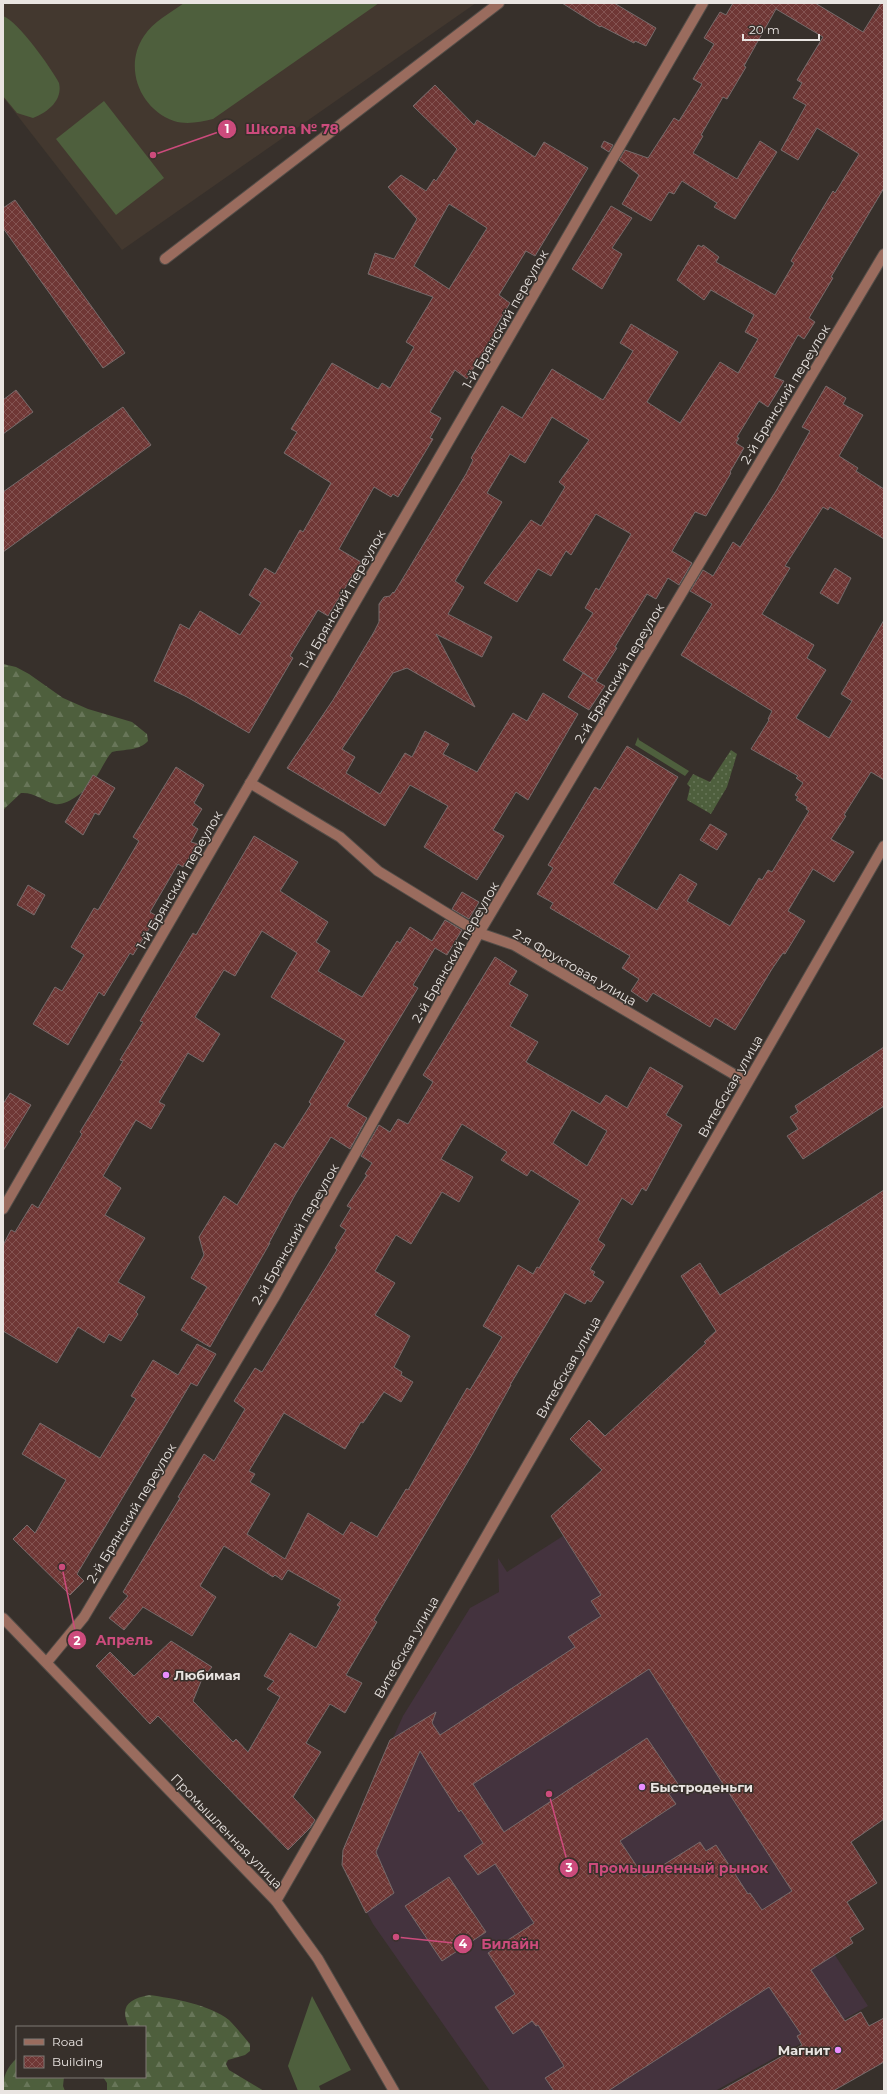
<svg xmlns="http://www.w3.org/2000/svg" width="887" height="2094" viewBox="0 0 887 2094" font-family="Montserrat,sans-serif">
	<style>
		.commercial { fill: #44333e }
		.built { fill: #43382f }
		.grass { fill: #4e5f3d }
		.forest { fill: url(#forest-firs) }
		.park { fill: url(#park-dots) }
		.building { fill: url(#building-cross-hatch); stroke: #766b6b; fill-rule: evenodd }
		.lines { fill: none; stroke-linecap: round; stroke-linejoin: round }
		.minor-casing { stroke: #534d48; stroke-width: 12 }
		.minor { stroke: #9a6c5e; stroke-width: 10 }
		.poi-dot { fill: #e98dfe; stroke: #37302b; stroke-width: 1.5 }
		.labels { text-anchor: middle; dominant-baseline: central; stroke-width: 3; stroke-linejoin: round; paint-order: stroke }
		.street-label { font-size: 13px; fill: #e9e4e1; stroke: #37302b }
		.poi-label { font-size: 13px; font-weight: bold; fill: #e9e4e1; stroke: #37302b; text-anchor: start }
		.leader { fill: none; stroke: #cc4b7c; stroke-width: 1.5 }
		.callout-dot { fill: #cc4b7c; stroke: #37302b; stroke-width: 1.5 }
		.mark-label { font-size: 12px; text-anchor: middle; font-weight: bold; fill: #fff }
		.callout-label { font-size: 14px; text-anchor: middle; font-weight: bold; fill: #cc4b7c; stroke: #37302b; stroke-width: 3; stroke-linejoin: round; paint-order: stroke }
	</style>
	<defs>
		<pattern id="forest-firs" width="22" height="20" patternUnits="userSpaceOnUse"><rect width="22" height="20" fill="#4e5f3d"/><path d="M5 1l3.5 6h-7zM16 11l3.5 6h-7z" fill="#687659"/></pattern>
		<pattern id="park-dots" width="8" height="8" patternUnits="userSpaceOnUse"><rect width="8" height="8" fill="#4e5f3d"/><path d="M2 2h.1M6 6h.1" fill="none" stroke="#687659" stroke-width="1.8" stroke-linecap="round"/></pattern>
		<pattern id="building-cross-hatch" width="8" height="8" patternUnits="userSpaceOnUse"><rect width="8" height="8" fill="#6f3735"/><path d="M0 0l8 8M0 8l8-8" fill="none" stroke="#845452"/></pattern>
	</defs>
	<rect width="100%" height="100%" fill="#37302b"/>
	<path class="commercial" d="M 563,1536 L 868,2006 L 715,2091 L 490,2091 L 373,1924 L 342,1865 L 343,1850 L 403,1716 L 470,1608 L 499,1592 L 498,1558 L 507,1572 Z"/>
	<path class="built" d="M 3,3 L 476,3 L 122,250 L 3,97 Z"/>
	<g class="grass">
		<path d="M 184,3 L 379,3 L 213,119 C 200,122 187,125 174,121 C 140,109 123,67 144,36 C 153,22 170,13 184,3 Z"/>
		<path d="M 3,16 C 18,21 51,68 59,83 C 63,100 48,112 33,118 L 17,113 L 3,96 Z"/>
		<path d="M 104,101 L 164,178 L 116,215 L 56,139 Z"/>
		<path d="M 638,737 L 639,740 L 689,771 L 685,776 L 635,745 Z"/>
		<path d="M 312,1996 L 351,2070 L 319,2086 L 321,2091 L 298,2091 L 288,2066 Z"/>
	</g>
	<g class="forest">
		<path d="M 3,664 L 16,667 L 29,674 L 63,698 L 88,709 L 132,722 L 147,734 L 148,741 C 139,751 124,749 112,752 C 104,761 101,772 93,781 C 86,790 68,806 55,804 C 43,801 34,792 21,793 L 3,810 Z"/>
		<path d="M 149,1995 C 172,1998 211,2005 229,2020 C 236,2027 243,2036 250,2044 L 250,2051 L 245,2055 L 228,2060 L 226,2064 L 229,2070 L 264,2091 L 107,2091 L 107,2083 L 103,2077 L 145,2077 L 145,2027 L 129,2027 C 119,2006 129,1999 149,1995 Z"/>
		<path d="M 17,2058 L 17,2077 L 64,2077 L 63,2086 L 65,2091 L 3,2091 C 3,2077 6,2068 17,2058 Z"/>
	</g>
	<path class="park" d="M 731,750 L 737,754 L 727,787 L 711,814 L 687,800 L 690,787 L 687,784 L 693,774 L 710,782 Z"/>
	<g class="building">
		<path d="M 562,3 L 614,3 L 656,28 L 646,46 L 635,41 L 634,43 L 601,26 L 600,27 Z"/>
		<path d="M 733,3 L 815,3 L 863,32 L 881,3 L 884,3 L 884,188 L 831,277 L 833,278 L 809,318 L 815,322 L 804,339 L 798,335 L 774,377 L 784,381 L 768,407 L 759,401 L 737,437 L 739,438 L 736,443 L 744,448 L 730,472 L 731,473 L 706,516 L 695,512 L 672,551 L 692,563 L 679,585 L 668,578 L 656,599 L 647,594 L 615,647 L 617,648 L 596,681 L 605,686 L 589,710 L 568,697 L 583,673 L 593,679 L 563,660 L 593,613 L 585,608 L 596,588 L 599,590 L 631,534 L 596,514 L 571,555 L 566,551 L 551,576 L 538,569 L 517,602 L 484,583 L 531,520 L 541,526 L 565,487 L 559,482 L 589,440 L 552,417 L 525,463 L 510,454 L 487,493 L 502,502 L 455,581 L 464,587 L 448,614 L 492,637 L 482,657 L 436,634 L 475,707 L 407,668 L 393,673 L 342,749 L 355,757 L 346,773 L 380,794 L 405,753 L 412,757 L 425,731 L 449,744 L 443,754 L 477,772 L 513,713 L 527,721 L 543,693 L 578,714 L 528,800 L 516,792 L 493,830 L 504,836 L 477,880 L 424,847 L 448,806 L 410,785 L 385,826 L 287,768 L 333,700 L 374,632 L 379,622 L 379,604 L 384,597 L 390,596 L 393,592 L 394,593 L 466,474 L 473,460 L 471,458 L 502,406 L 522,418 L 552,369 L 603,400 L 633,351 L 620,343 L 631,324 L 678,352 L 647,402 L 680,423 L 720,362 L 738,373 L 758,339 L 745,332 L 754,315 L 711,290 L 704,300 L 677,280 L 698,245 L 702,247 L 703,245 L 719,257 L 716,262 L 775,295 L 794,263 L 791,261 L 833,191 L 835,193 L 859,154 L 817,128 L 798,160 L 781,150 L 806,105 L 793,98 L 802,83 L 797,80 L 823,37 L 776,9 L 744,66 L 746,67 L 727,99 L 723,97 L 701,135 L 703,136 L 693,153 L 737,179 L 760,141 L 777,152 L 735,219 L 714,207 L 717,203 L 682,181 L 674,194 L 669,192 L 651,221 L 622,204 L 639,175 L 619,160 L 625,150 L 648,158 L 674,118 L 679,121 L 702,84 L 693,79 L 714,44 L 704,38 L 720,12 L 726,15 Z"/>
		<path d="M 435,85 L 474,125 L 477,120 L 535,157 L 544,142 L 588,168 L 535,256 L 526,251 L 499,295 L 510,303 L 494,330 L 496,331 L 467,379 L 455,370 L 430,412 L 441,418 L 430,438 L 433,439 L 398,497 L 393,494 L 391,497 L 374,487 L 339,549 L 361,562 L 328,616 L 318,610 L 290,656 L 293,658 L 249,733 L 187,697 L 154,681 L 180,624 L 189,629 L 200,611 L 240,635 L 261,603 L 249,595 L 265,568 L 275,574 L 300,530 L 303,532 L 331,483 L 284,453 L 297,432 L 291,429 L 332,363 L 378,389 L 382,383 L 390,388 L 414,347 L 406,342 L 433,297 L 368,274 L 375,253 L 394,259 L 417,219 L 388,187 L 401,175 L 426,191 L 434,179 L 436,181 L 457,149 L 413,106 ZM 449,204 L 487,228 L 449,289 L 414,266 Z"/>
		<path d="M 604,141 L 613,145 L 609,152 L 601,147 Z"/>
		<path d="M 15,200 L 125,353 L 103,368 L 3,228 L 3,208 Z"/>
		<path d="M 611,206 L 632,218 L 612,248 L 622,254 L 602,289 L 572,269 Z"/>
		<path d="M 826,386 L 846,398 L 843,404 L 863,415 L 839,456 L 858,468 L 856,471 L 884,489 L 884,539 L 830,507 L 828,510 L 823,507 L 785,566 L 790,568 L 762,614 L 814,645 L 807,658 L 826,670 L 796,718 L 829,738 L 852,701 L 841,694 L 884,620 L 884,780 L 871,772 L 844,815 L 846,816 L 831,839 L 854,852 L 834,882 L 813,869 L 788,911 L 805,921 L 785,954 L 783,953 L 772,969 L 735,1030 L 715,1018 L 710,1027 L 653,993 L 647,1002 L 631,991 L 639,979 L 622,968 L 630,956 L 550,908 L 553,903 L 537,894 L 553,868 L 548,865 L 595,787 L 600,790 L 627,746 L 678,777 L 613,883 L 657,910 L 680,874 L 697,884 L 687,901 L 730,926 L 759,878 L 762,880 L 768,870 L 772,872 L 809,811 L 806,809 L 807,807 L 796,800 L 798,797 L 795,795 L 803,783 L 796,778 L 798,776 L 751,749 L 769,720 L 768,719 L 772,711 L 681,655 L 712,604 L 690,591 L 703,570 L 713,576 L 733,542 L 740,547 L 776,491 L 810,431 L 802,427 Z"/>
		<path d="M 16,390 L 33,412 L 3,434 L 3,400 Z"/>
		<path d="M 123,407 L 151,445 L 3,552 L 3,492 Z"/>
		<path d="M 835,568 L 851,578 L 838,604 L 820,593 Z"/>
		<path d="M 176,767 L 204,785 L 194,803 L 202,809 L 192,825 L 198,829 L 191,842 L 198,844 L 183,867 L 178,864 L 150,912 L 157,916 L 133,955 L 130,953 L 104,996 L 99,992 L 68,1045 L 33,1024 L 55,987 L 62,991 L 84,955 L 71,947 L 94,908 L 98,910 L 139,841 L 133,837 Z"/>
		<path d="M 93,775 L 115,788 L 99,815 L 95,813 L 83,835 L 65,822 Z"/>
		<path d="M 710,824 L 727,834 L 717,850 L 700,840 Z"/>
		<path d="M 254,836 L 298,862 L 280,891 L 328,922 L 316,942 L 330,951 L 318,971 L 362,997 L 397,941 L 400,943 L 410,927 L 432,941 L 445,920 L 462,930 L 447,955 L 435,948 L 413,985 L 418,988 L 347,1106 L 367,1118 L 350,1149 L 331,1137 L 295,1195 L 269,1243 L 270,1243 L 210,1347 L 181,1330 L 207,1287 L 191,1278 L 204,1255 L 199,1237 L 224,1196 L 237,1205 L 275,1143 L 283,1148 L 311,1104 L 309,1102 L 345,1041 L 271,997 L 297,953 L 262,931 L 235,976 L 224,970 L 195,1017 L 220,1034 L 203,1062 L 188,1053 L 159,1102 L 165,1105 L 151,1129 L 136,1120 L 103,1176 L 121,1188 L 105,1215 L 145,1238 L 118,1282 L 145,1297 L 136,1312 L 138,1314 L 121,1341 L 109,1334 L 104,1343 L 78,1327 L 57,1363 L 3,1331 L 3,1245 L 11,1230 L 15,1232 L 32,1204 L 38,1208 L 82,1134 L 80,1132 L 123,1061 L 120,1060 L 143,1022 L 140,1021 L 193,933 L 196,935 Z"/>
		<path d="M 28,885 L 45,895 L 34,915 L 17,905 Z"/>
		<path d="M 462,892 L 479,902 L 469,919 L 452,909 Z"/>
		<path d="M 495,957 L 517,971 L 509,984 L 528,995 L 510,1026 L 538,1042 L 526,1062 L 600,1104 L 606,1095 L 627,1108 L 650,1067 L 683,1086 L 666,1115 L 682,1125 L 646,1191 L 642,1188 L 632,1205 L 622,1198 L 598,1240 L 605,1245 L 590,1269 L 595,1272 L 593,1275 L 604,1282 L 591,1302 L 587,1300 L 585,1304 L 565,1293 L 510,1385 L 511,1385 L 473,1453 L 374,1620 L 377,1622 L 346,1675 L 362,1683 L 345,1713 L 330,1704 L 306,1743 L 321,1752 L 293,1797 L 315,1820 L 310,1828 L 288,1850 L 158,1716 L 150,1724 L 96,1666 L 110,1652 L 134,1676 L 171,1641 L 212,1667 L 202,1679 L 193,1701 L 233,1742 L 236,1739 L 248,1752 L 280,1697 L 267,1689 L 274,1681 L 264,1676 L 290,1633 L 316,1648 L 340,1607 L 337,1605 L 341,1600 L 288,1570 L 282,1580 L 275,1575 L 273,1577 L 224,1546 L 200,1586 L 216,1597 L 192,1636 L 143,1607 L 124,1630 L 109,1618 L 128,1596 L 123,1592 L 180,1498 L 178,1497 L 204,1454 L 214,1461 L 245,1409 L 234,1401 L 239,1393 L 255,1368 L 262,1372 L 337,1250 L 335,1248 L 346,1230 L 340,1226 L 351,1208 L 347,1206 L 367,1175 L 365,1174 L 372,1163 L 361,1156 L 379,1125 L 390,1132 L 398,1119 L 408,1124 L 433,1082 L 423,1075 ZM 572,1110 L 607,1131 L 587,1166 L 553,1143 ZM 462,1124 L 507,1152 L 501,1160 L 527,1176 L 531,1170 L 580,1201 L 539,1268 L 537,1267 L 533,1274 L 518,1265 L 483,1326 L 502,1337 L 470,1390 L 467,1388 L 408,1490 L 406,1489 L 377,1537 L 351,1522 L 343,1535 L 308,1513 L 285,1559 L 247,1534 L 270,1494 L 250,1482 L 255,1474 L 249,1471 L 284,1413 L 345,1449 L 361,1422 L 363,1423 L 384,1392 L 401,1402 L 413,1382 L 401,1375 L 402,1372 L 394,1367 L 410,1336 L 375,1315 L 395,1283 L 375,1271 L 396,1235 L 411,1244 L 442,1192 L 459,1202 L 473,1177 L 441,1159 Z"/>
		<path d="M 884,1047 L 884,1106 L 803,1159 L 787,1136 L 798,1129 L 790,1117 L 798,1112 L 795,1106 Z"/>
		<path d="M 10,1093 L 31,1105 L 3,1151 L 3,1104 Z"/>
		<path d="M 884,1190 L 884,1819 L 851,1842 L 877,1883 L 847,1902 L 864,1929 L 850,1938 L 853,1943 L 811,1970 L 845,2021 L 861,2012 L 869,2026 L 884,2018 L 884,2062 L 833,2091 L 720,2091 L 802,2045 L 797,2036 L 801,2034 L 769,1987 L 608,2091 L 554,2091 L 545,2078 L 564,2066 L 538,2025 L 536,2026 L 532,2021 L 513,2034 L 495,2007 L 515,1994 L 488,1953 L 534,1923 L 495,1864 L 478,1875 L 464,1856 L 483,1843 L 461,1810 L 459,1812 L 420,1751 L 376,1852 L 394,1893 L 366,1913 L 342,1865 L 343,1850 L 390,1740 L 436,1712 L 432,1723 L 440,1735 L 575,1647 L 568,1637 L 601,1616 L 591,1601 L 601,1595 L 551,1516 L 602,1470 L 570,1439 L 589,1420 L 605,1436 L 706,1343 L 704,1342 L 716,1331 L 681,1276 L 700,1263 L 720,1295 ZM 649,1669 L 792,1891 L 762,1910 L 750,1893 L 748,1894 L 716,1845 L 706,1851 L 700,1842 L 644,1877 L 620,1841 L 676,1804 L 669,1794 L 680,1787 L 647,1738 L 504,1832 L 473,1784 Z"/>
		<path d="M 197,1344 L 216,1354 L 197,1386 L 191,1383 L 77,1574 L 84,1581 L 70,1595 L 13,1539 L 27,1525 L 35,1533 L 66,1480 L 22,1454 L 40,1423 L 100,1458 L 136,1399 L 131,1396 L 153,1360 L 178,1375 Z"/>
		<path d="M 449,1877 L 486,1932 L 442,1961 L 405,1906 Z"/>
	</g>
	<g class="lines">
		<g class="minor-casing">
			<g id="minor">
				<path d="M 165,259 L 499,3"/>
				<path d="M 250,783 L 340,837 L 378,871 L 479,933 L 514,945 L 747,1082"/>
				<path d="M 3,1209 L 703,3"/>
				<path d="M 3,1618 L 276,1901 L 318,1959 L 394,2091"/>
				<path d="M 47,1662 L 84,1617 L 274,1298 L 479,933 L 884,254"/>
				<path d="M 276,1901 L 884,846"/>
			</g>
		</g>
		<use href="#minor" class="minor"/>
	</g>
	<g class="poi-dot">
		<circle cx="166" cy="1675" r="4"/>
		<circle cx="642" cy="1787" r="4"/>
		<circle cx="838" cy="2050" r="4"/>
	</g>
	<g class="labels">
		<g class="street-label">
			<text transform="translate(505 319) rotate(-60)">1-й Брянский переулок</text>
			<text transform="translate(785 394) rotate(-59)">2-й Брянский переулок</text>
			<text transform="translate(342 599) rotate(-60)">1-й Брянский переулок</text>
			<text transform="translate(619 673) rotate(-59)">2-й Брянский переулок</text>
			<text transform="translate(179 880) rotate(-60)">1-й Брянский переулок</text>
			<text transform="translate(455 952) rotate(-60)">2-й Брянский переулок</text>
			<text transform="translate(575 967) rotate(30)">2-я Фруктовая улица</text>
			<text transform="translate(730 1086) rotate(-60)">Витебская улица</text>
			<text transform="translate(295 1234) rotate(-60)">2-й Брянский переулок</text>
			<text transform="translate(568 1367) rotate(-60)">Витебская улица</text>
			<text transform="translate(131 1513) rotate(-59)">2-й Брянский переулок</text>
			<text transform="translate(406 1647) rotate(-60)">Витебская улица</text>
			<text transform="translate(227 1831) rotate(46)">Промышленная улица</text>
		</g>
		<g class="poi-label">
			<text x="174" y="1675">Любимая</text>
			<text x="650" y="1787">Быстроденьги</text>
			<text x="830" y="2050" text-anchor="end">Магнит</text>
		</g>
	</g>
	<path class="leader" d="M153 155L227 129M62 1567L77 1640M549 1794L569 1868M396 1937L463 1944"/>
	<g class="callout-dot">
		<circle cx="153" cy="155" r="4"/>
		<circle cx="62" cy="1567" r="4"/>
		<circle cx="549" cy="1794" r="4"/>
		<circle cx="396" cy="1937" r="4"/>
		<circle cx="227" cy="129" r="10"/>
		<circle cx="77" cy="1640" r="10"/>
		<circle cx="569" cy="1868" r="10"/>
		<circle cx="463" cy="1944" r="10"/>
	</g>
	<g class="mark-label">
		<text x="227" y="133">1</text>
		<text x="77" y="1645">2</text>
		<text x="569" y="1872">3</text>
		<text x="463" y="1948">4</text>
	</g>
	<g class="callout-label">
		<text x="292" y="134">Школа № 78</text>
		<text x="124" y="1645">Апрель</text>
		<text x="678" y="1873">Промышленный рынок</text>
		<text x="510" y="1949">Билайн</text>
	</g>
	<rect width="887" height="2094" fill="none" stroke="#e9e4e1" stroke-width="8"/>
	<rect x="16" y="2026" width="130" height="52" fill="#37302b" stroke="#7e7874"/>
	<rect x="24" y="2039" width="20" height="6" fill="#9a6c5e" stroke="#7e7874"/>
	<text x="52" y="2046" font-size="12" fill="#e9e4e1">Road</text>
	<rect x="24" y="2056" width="20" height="12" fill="url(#building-cross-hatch)" stroke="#7e7874"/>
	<text x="52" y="2066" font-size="12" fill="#e9e4e1">Building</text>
	<path d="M743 34v6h76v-6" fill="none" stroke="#e9e4e1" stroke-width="2"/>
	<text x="749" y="34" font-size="12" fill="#e9e4e1" stroke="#37302b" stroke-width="3" paint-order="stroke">20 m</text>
</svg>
